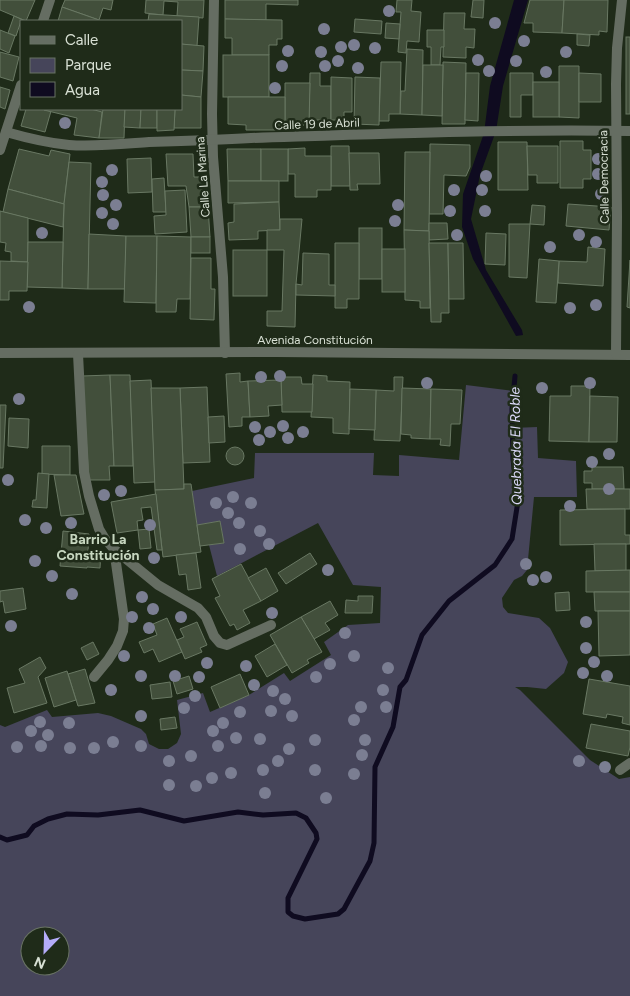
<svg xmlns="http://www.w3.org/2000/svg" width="630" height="996" viewBox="0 0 630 996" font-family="Figtree,sans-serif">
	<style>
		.green { fill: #46455a; fill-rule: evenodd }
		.water { fill: #0f0b20 }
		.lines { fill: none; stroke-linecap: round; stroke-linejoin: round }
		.stream { stroke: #0f0b20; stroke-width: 5 }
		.building { fill: #424f3b; stroke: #697863 }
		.minor { stroke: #656d62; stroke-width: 10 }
		.tree { fill: #7b7e92 }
		.labels { text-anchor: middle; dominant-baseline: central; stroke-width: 5; stroke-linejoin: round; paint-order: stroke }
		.street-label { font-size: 12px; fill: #d8e0d4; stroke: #1f2b19 }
		.water-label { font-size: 14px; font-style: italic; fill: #dbd9f8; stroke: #1f2b19 }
		.neighbourhood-label { font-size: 14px; font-weight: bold; fill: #c6d6bf; stroke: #1f2b19 }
	</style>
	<rect width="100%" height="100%" fill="#1f2b19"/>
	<path class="green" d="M 466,385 L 514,391 L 512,409 L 513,428 L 537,427 L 538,458 L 576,461 L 577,497 L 534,497 L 527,570 L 522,576 L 514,580 L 502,598 L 503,607 L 508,613 L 539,618 L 550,628 L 568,662 L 564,673 L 546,689 L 527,687 L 515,687 L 520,690 L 590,760 L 619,779 L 630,777 L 630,996 L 0,996 L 0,725 L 5,727 L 47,710 L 52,717 L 98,713 L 111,716 L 141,729 L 146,734 L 149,744 L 159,749 L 168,749 L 177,743 L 181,734 L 177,700 L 203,693 L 210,712 L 249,695 L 284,673 L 290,681 L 331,655 L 324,642 L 348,625 L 380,623 L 381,587 L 353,585 L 318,523 L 217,576 L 209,545 L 224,543 L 220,521 L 197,525 L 192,491 L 254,478 L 255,453 L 374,453 L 373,475 L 399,476 L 399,455 L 459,460 ZM 30,936 L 60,936 L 60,966 L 30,966 Z"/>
	<path class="water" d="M 514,0 L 528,0 L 503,86 L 496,131 L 480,175 L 471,219 L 486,270 L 522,330 L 523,335 L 516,336 L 473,259 L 462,227 L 463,194 L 484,133 L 490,86 Z"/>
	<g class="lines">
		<path class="stream" d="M 0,837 L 7,840 L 27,835 L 34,826 L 48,819 L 67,814 L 98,815 L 140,810 L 184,821 L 238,812 L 263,815 L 296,813 L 306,818 L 316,833 L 317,839 L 288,898 L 288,912 L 293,916 L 305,919 L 338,914 L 344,909 L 370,861 L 374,843 L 375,767 L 393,727 L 400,687 L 406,680 L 422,635 L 449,601 L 495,565 L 512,539 L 518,501 L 513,459 L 512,409 L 515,376"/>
	</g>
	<g class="building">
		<path d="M 0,0 L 35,0 L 26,21 L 0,10 Z"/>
		<path d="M 65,0 L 113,0 L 111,10 L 103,8 L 99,20 L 62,7 Z"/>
		<path d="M 146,0 L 204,0 L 203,18 L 177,16 L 178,2 L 164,1 L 163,15 L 145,13 Z"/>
		<path d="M 225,0 L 298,0 L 298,5 L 266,4 L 266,20 L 225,19 Z"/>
		<path d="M 397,0 L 412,0 L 411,11 L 421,12 L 419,42 L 407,41 L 406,53 L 398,52 L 401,12 L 396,12 Z"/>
		<path d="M 473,0 L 484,0 L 483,18 L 471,17 Z"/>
		<path d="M 530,0 L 564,0 L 562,33 L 533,32 L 533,23 L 524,23 Z"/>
		<path d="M 564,0 L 608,0 L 607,32 L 599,31 L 599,35 L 562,33 Z"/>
		<path d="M 62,7 L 99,20 L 99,21 L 58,21 Z"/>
		<path d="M 444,13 L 465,13 L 464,29 L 475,29 L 474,48 L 466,47 L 466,58 L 443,57 Z"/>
		<path d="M 149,14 L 199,17 L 197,46 L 181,44 L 181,21 L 148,21 Z"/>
		<path d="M 14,16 L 23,20 L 21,21 L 16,36 L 8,33 Z"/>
		<path d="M 225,19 L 282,20 L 282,39 L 277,39 L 277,45 L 269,45 L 269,55 L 232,55 L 232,38 L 225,38 Z"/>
		<path d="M 355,19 L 382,21 L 381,34 L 354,32 Z"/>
		<path d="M 386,23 L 400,24 L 399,39 L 385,38 Z"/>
		<path d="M 0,30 L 15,36 L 9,53 L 0,49 Z"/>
		<path d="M 427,30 L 444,30 L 444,47 L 441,47 L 440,65 L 431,65 L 431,47 L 427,47 Z"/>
		<path d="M 577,34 L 590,35 L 589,46 L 577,45 Z"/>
		<rect x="626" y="37" width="4" height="77"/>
		<path d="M 181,44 L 204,46 L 203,71 L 181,70 Z"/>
		<path d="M 407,49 L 423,50 L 422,115 L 400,114 L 401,91 L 405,91 Z"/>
		<path d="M 0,52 L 19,57 L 13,81 L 0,77 Z"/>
		<rect x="223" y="55" width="46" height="42"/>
		<path d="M 381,62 L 401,62 L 400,114 L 389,114 L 389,121 L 379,121 Z"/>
		<path d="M 443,62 L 466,63 L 465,124 L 442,124 Z"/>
		<path d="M 423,65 L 443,65 L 442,116 L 422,115 Z"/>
		<path d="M 559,66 L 579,66 L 579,118 L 559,117 Z"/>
		<path d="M 181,70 L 203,71 L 201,97 L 181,95 Z"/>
		<path d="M 310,73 L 320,73 L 320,86 L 331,86 L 331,120 L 309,120 Z"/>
		<path d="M 466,73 L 479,73 L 478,121 L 465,120 Z"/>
		<path d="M 510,73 L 533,73 L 533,95 L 521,95 L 521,117 L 510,117 Z"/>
		<path d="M 579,73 L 601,74 L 601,102 L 579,102 Z"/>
		<path d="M 331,77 L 352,78 L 352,112 L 344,112 L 344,120 L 331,120 Z"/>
		<path d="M 355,77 L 380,78 L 379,125 L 354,124 Z"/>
		<rect x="533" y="82" width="26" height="35"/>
		<path d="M 285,83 L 310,83 L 309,125 L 285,125 Z"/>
		<path d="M 0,87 L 10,90 L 5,109 L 0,107 Z"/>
		<path d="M 181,95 L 201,97 L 201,128 L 174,128 L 175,109 L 181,109 Z"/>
		<path d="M 228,97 L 285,97 L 285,125 L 276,125 L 276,130 L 246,130 L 246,125 L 228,124 Z"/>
		<path d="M 26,109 L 45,109 L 44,110 L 51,111 L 45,132 L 21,126 Z"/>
		<path d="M 45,109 L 91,109 L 102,112 L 99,138 L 74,135 L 77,118 L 44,110 Z"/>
		<path d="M 103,109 L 125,109 L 124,138 L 99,138 Z"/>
		<path d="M 125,109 L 141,109 L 140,128 L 124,127 Z"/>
		<path d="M 141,109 L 157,109 L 157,128 L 140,128 Z"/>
		<path d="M 157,109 L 175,109 L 174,130 L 157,131 Z"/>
		<path d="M 560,141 L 583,141 L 583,150 L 591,150 L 591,179 L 583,179 L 583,188 L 560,188 Z"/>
		<path d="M 498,142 L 527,142 L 528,190 L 498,190 Z"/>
		<path d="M 430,144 L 470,145 L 470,167 L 466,176 L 444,175 L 443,214 L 429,214 Z"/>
		<path d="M 331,146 L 349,146 L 350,186 L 331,186 Z"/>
		<path d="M 527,146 L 558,146 L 558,183 L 537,183 L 537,175 L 528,175 Z"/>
		<path d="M 305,148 L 305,156 L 331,156 L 331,190 L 317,190 L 317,197 L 295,197 L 295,174 L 288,174 L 288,149 Z"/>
		<path d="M 19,149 L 49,156 L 51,150 L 70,154 L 64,204 L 8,189 Z"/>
		<path d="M 227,149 L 261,149 L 261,181 L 228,181 Z"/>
		<rect x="261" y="149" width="27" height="32"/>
		<path d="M 405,152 L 430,152 L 429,231 L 404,230 Z"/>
		<path d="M 349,153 L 379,153 L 380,184 L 357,184 L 358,190 L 350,190 Z"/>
		<path d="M 166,154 L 193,154 L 194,177 L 205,177 L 208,207 L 189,207 L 186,186 L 168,186 Z"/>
		<path d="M 151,158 L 152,192 L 128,193 L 127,159 Z"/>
		<path d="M 69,162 L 91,163 L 88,289 L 62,288 L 64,204 Z"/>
		<path d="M 164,178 L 166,212 L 153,212 L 152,179 Z"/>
		<path d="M 228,181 L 279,181 L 279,202 L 228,203 Z"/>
		<path d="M 8,189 L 64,204 L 63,227 L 3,212 Z"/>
		<path d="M 185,190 L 187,232 L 155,234 L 154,216 L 166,215 L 165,191 Z"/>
		<path d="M 279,202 L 280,230 L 258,231 L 258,239 L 229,240 L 228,223 L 234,222 L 234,204 Z"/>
		<path d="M 568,204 L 611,207 L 609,230 L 566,226 Z"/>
		<path d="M 532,205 L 545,206 L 544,225 L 530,224 Z"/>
		<path d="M 189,207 L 208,207 L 210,237 L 191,237 Z"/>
		<path d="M 0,211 L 28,218 L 28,262 L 11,261 L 11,252 L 5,251 L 6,243 L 0,242 Z"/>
		<path d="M 280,219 L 302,219 L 296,284 L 295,327 L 267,326 L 267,311 L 282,311 L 284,250 L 267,250 L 267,230 L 280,230 Z"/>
		<path d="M 429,223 L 447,223 L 448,239 L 429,240 Z"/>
		<path d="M 509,224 L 530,224 L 527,278 L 509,277 Z"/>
		<rect x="359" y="228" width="23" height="51"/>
		<path d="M 404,230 L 429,231 L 430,308 L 420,308 L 420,301 L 405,300 Z"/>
		<path d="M 486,233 L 506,234 L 505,265 L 485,264 Z"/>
		<path d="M 89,234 L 126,236 L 125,289 L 88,289 Z"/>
		<path d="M 126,236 L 157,236 L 156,303 L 124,302 Z"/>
		<path d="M 157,236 L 191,237 L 190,299 L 177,299 L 176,312 L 156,312 Z"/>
		<rect x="191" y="237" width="19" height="16"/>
		<path d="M 28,242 L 63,242 L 62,288 L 27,287 Z"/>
		<path d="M 335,243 L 359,243 L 359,299 L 347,299 L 347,308 L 335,308 Z"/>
		<path d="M 429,243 L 448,243 L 449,313 L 441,313 L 441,322 L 431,322 Z"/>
		<path d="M 448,243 L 463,243 L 464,299 L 449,299 Z"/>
		<path d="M 588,247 L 605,249 L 603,286 L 558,283 L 559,261 L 587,262 Z"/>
		<rect x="382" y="249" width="23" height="43"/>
		<rect x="233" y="250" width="34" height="46"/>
		<path d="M 303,253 L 329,254 L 329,285 L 335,285 L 335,296 L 296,295 L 296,284 L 302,285 Z"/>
		<path d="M 191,258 L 211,258 L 211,289 L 215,289 L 214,320 L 190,319 Z"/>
		<path d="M 539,259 L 559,261 L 556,303 L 536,302 Z"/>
		<path d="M 630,260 L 630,308 L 627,307 Z"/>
		<path d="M 0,261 L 28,262 L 27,291 L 9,291 L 9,300 L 0,300 Z"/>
		<path d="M 240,373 L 240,382 L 248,381 L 250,417 L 242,417 L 242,426 L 229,427 L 226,374 Z"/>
		<path d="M 110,375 L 114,466 L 109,466 L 110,480 L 89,480 L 82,376 Z"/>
		<path d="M 110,375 L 130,375 L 133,466 L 114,466 Z"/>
		<path d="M 313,375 L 327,376 L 327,381 L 350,382 L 349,434 L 333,433 L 333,418 L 311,417 Z"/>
		<path d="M 281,377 L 301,377 L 302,384 L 313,384 L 312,412 L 282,412 Z"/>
		<path d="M 394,377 L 403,377 L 400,441 L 374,440 L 376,390 L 394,391 Z"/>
		<path d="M 151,380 L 155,482 L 134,483 L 130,381 Z"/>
		<path d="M 281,380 L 282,405 L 268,406 L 269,416 L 250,417 L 248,381 Z"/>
		<path d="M 571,386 L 590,386 L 589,442 L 549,441 L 550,396 L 571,396 Z"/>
		<path d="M 207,387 L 210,462 L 183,463 L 180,388 Z"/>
		<path d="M 151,388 L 180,388 L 184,489 L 155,490 Z"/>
		<path d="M 402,388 L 431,389 L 430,439 L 411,438 L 411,435 L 401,434 Z"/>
		<path d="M 350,389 L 376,390 L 375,430 L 349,429 Z"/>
		<path d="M 431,389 L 462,390 L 460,424 L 451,424 L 450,446 L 440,445 L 441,439 L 430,439 Z"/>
		<path d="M 590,396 L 618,397 L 617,442 L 589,442 Z"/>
		<path d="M 0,405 L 6,405 L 3,468 L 0,468 Z"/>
		<path d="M 224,416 L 225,442 L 209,443 L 208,417 Z"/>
		<path d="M 9,418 L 29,419 L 28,448 L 8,446 Z"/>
		<path d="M 42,446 L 70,446 L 70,475 L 42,474 Z"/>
		<circle cx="235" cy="456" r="9"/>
		<path d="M 592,467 L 623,467 L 624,489 L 592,489 L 592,483 L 584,483 L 584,471 L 592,471 Z"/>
		<path d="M 38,473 L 49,474 L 47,508 L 32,507 L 33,500 L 36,500 Z"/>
		<path d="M 54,475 L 76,475 L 84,514 L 61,516 Z"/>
		<path d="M 184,484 L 191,484 L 201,552 L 163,557 L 155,490 L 184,489 Z"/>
		<path d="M 586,489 L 630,489 L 630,509 L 587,509 Z"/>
		<path d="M 156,494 L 162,550 L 157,550 L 151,507 L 141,508 L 143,520 L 137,521 L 138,530 L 117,533 L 111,502 Z"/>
		<path d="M 625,509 L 625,535 L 630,535 L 630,544 L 560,545 L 560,510 Z"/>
		<path d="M 220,521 L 224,543 L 200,546 L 197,525 Z"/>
		<path d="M 149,529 L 151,548 L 140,549 L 138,530 Z"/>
		<path d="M 63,531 L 89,534 L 88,551 L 101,552 L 100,568 L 87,567 L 87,568 L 60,566 Z"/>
		<path d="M 594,544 L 626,544 L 626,571 L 595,571 Z"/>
		<path d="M 196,553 L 201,588 L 188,590 L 186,574 L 179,575 L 176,555 Z"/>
		<path d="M 310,553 L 317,564 L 286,584 L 278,573 Z"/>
		<path d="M 241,564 L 261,601 L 243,610 L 250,623 L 237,630 L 234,624 L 230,626 L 215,598 L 220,596 L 212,579 Z"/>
		<path d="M 266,568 L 278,591 L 261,601 L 248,578 Z"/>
		<path d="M 630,570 L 630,592 L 586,592 L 586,571 Z"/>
		<path d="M 23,588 L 26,609 L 5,613 L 3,601 L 0,602 L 0,591 Z"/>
		<path d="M 569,592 L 570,610 L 556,611 L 555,593 Z"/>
		<path d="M 594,592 L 630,592 L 630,611 L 595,611 Z"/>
		<path d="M 358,596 L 373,596 L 372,613 L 345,613 L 346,600 L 358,601 Z"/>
		<path d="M 330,601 L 338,615 L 325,623 L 330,630 L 314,639 L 301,617 Z"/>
		<path d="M 598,611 L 630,611 L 630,655 L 599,656 Z"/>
		<path d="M 301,617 L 322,652 L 307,660 L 309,663 L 292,673 L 270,635 Z"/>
		<path d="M 167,618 L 182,652 L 159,662 L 153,649 L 144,653 L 139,642 L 157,635 L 153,624 Z"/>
		<path d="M 197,622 L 207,645 L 200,648 L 202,652 L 185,659 L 177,640 L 184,637 L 180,629 Z"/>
		<path d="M 93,642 L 99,654 L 87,660 L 81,648 Z"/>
		<path d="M 275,644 L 287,665 L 267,677 L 255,656 Z"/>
		<path d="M 40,657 L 46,668 L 38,677 L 47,703 L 14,713 L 7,688 L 25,683 L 19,669 Z"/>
		<path d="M 85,669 L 95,703 L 78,706 L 68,674 Z"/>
		<path d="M 67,671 L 76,700 L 54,707 L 45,678 Z"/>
		<path d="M 240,674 L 249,695 L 220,708 L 211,687 Z"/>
		<path d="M 189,676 L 193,689 L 177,694 L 173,681 Z"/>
		<path d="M 589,679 L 630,686 L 630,725 L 622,723 L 623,717 L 607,714 L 606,718 L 583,714 Z"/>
		<path d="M 170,682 L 172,697 L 152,699 L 150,685 Z"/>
		<path d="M 175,717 L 177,728 L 161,730 L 160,719 Z"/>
		<path d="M 591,724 L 630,731 L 630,747 L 628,756 L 586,748 Z"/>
	</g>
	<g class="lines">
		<g class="minor">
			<path d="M 214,0 L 212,114 L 213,157 L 223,277 L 225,353"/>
			<path d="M 43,21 L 50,0"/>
			<path d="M 6,132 C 27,138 48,143 69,145 C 95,147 122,144 149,142 C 183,141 217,140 251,138 C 377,134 504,129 630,131"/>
			<path d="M 0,150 L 21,85"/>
			<path d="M 0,353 L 276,352 L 630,355"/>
			<path d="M 78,354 L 84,472 L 89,496 L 99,529 L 105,539 L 114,549 L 158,585 L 198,608 L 206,617 L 214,636 L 220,643 L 227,645 L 271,625"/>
			<path d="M 616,354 L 617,217 L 616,84 L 617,48 L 622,0"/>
			<path d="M 94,677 L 108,660 L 117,646 L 123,631 L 124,619 L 114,549"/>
			<path d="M 620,770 L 630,763"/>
		</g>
	</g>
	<g class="tree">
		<circle cx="389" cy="11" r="6"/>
		<circle cx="495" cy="23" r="6"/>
		<circle cx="324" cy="29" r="6"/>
		<circle cx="524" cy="41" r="6"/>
		<circle cx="354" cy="45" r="6"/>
		<circle cx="341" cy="47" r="6"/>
		<circle cx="375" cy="48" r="6"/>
		<circle cx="288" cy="51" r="6"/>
		<circle cx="321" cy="52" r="6"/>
		<circle cx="566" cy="52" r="6"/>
		<circle cx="478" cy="60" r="6"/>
		<circle cx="338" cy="61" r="6"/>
		<circle cx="516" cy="61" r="6"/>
		<circle cx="282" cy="66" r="6"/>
		<circle cx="325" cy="66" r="6"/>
		<circle cx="358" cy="68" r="6"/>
		<circle cx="489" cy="71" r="6"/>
		<circle cx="546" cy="72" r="6"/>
		<circle cx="275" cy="88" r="6"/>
		<circle cx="65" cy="123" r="6"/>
		<circle cx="598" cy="159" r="6"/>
		<circle cx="112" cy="170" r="6"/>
		<circle cx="598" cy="174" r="6"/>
		<circle cx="486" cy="176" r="6"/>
		<circle cx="102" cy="182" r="6"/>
		<circle cx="454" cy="190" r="6"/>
		<circle cx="482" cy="190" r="6"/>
		<circle cx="601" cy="194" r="6"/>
		<circle cx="103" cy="195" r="6"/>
		<circle cx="116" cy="205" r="6"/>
		<circle cx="398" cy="205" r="6"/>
		<circle cx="450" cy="211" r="6"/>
		<circle cx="485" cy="211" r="6"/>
		<circle cx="102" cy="213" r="6"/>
		<circle cx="395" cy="221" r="6"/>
		<circle cx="113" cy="224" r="6"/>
		<circle cx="42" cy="233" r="6"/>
		<circle cx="457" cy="235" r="6"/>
		<circle cx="579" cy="235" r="6"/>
		<circle cx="596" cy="242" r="6"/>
		<circle cx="550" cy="247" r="6"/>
		<circle cx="596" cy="305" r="6"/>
		<circle cx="29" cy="307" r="6"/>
		<circle cx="570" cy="308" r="6"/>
		<circle cx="280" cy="376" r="6"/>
		<circle cx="261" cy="377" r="6"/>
		<circle cx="427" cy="383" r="6"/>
		<circle cx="590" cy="383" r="6"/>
		<circle cx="542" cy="388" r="6"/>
		<circle cx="19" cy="399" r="6"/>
		<circle cx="283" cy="426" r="6"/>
		<circle cx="255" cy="427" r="6"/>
		<circle cx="270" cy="432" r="6"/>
		<circle cx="303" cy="432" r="6"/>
		<circle cx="288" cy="438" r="6"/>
		<circle cx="259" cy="440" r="6"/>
		<circle cx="609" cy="454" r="6"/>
		<circle cx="592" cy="462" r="6"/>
		<circle cx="8" cy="480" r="6"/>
		<circle cx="609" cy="489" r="6"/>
		<circle cx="121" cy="491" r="6"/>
		<circle cx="104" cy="495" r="6"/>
		<circle cx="233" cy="497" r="6"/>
		<circle cx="216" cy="503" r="6"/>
		<circle cx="251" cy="503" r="6"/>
		<circle cx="570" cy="506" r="6"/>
		<circle cx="228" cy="513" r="6"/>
		<circle cx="25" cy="520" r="6"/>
		<circle cx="71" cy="523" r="6"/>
		<circle cx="239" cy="523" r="6"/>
		<circle cx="150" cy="525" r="6"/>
		<circle cx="46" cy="528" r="6"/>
		<circle cx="260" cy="531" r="6"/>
		<circle cx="269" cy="544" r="6"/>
		<circle cx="240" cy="549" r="6"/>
		<circle cx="154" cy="558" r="6"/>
		<circle cx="35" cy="561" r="6"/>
		<circle cx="526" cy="564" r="6"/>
		<circle cx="328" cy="570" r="6"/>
		<circle cx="52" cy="576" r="6"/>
		<circle cx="546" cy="577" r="6"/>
		<circle cx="533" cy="580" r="6"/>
		<circle cx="72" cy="594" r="6"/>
		<circle cx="142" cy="597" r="6"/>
		<circle cx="153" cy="609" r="6"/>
		<circle cx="272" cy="613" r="6"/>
		<circle cx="132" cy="617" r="6"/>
		<circle cx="181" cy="617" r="6"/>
		<circle cx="586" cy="622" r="6"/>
		<circle cx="11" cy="626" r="6"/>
		<circle cx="149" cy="628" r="6"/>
		<circle cx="345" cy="633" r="6"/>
		<circle cx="586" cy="648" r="6"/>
		<circle cx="124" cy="656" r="6"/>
		<circle cx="354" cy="656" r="6"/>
		<circle cx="594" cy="662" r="6"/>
		<circle cx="207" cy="663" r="6"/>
		<circle cx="330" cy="664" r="6"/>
		<circle cx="246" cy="666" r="6"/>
		<circle cx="388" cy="668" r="6"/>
		<circle cx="583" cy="673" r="6"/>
		<circle cx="141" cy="676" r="6"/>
		<circle cx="175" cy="676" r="6"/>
		<circle cx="607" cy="676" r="6"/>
		<circle cx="199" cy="677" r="6"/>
		<circle cx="316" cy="677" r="6"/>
		<circle cx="254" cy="685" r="6"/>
		<circle cx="111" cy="690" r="6"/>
		<circle cx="383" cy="690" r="6"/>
		<circle cx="273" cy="691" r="6"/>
		<circle cx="195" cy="696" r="6"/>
		<circle cx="285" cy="699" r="6"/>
		<circle cx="361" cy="707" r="6"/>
		<circle cx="386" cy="707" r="6"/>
		<circle cx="184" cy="708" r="6"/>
		<circle cx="271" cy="711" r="6"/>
		<circle cx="240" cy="712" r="6"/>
		<circle cx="141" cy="716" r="6"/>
		<circle cx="292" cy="716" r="6"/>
		<circle cx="354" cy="720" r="6"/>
		<circle cx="40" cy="722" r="6"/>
		<circle cx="69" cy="723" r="6"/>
		<circle cx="223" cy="723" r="6"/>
		<circle cx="31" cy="731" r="6"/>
		<circle cx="213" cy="731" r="6"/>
		<circle cx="48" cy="735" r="6"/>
		<circle cx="236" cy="738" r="6"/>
		<circle cx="260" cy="739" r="6"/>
		<circle cx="315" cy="740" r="6"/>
		<circle cx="365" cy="740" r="6"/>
		<circle cx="113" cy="742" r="6"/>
		<circle cx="41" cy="746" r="6"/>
		<circle cx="141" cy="746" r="6"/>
		<circle cx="218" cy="746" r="6"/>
		<circle cx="17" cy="747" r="6"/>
		<circle cx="70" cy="748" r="6"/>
		<circle cx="94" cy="748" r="6"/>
		<circle cx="289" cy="749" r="6"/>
		<circle cx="362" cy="755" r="6"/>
		<circle cx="191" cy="756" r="6"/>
		<circle cx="169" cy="761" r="6"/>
		<circle cx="278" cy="761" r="6"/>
		<circle cx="579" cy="761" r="6"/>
		<circle cx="605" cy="767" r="6"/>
		<circle cx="263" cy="770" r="6"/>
		<circle cx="315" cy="770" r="6"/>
		<circle cx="231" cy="773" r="6"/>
		<circle cx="354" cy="774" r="6"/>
		<circle cx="212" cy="778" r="6"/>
		<circle cx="169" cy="785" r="6"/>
		<circle cx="196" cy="786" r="6"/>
		<circle cx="265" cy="793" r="6"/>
		<circle cx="326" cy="798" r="6"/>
	</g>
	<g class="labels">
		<g class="street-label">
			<text transform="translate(317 124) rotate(-2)">Calle 19 de Abril</text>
			<text transform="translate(203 177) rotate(-94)">Calle La Marina</text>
			<text transform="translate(604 177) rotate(-91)">Calle Democracia</text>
			<text x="315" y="340">Avenida Constitución</text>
		</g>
		<g class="water-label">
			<text transform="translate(516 446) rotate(-91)">Quebrada El Roble</text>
		</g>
		<g class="neighbourhood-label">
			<text x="98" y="539">Barrio La<tspan x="98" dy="16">Constitución</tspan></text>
		</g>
	</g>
	<rect x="20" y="20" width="162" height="90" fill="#1f2b19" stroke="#697364"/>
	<rect x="30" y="36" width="25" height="8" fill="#656d62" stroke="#697364"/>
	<text x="65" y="45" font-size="15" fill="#d8e0d4">Calle</text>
	<rect x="30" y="58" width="25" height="15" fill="#46455a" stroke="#697364"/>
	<text x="65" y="70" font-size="15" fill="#d8e0d4">Parque</text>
	<rect x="30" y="82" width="25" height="15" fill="#0f0b20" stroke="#697364"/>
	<text x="65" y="95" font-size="15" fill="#d8e0d4">Agua</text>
	<g transform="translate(45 951) rotate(203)"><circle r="24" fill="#1f2b19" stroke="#697364"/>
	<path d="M0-4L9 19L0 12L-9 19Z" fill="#b4acf9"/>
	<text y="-8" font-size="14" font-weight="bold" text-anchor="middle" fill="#d8e0d4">N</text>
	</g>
</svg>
